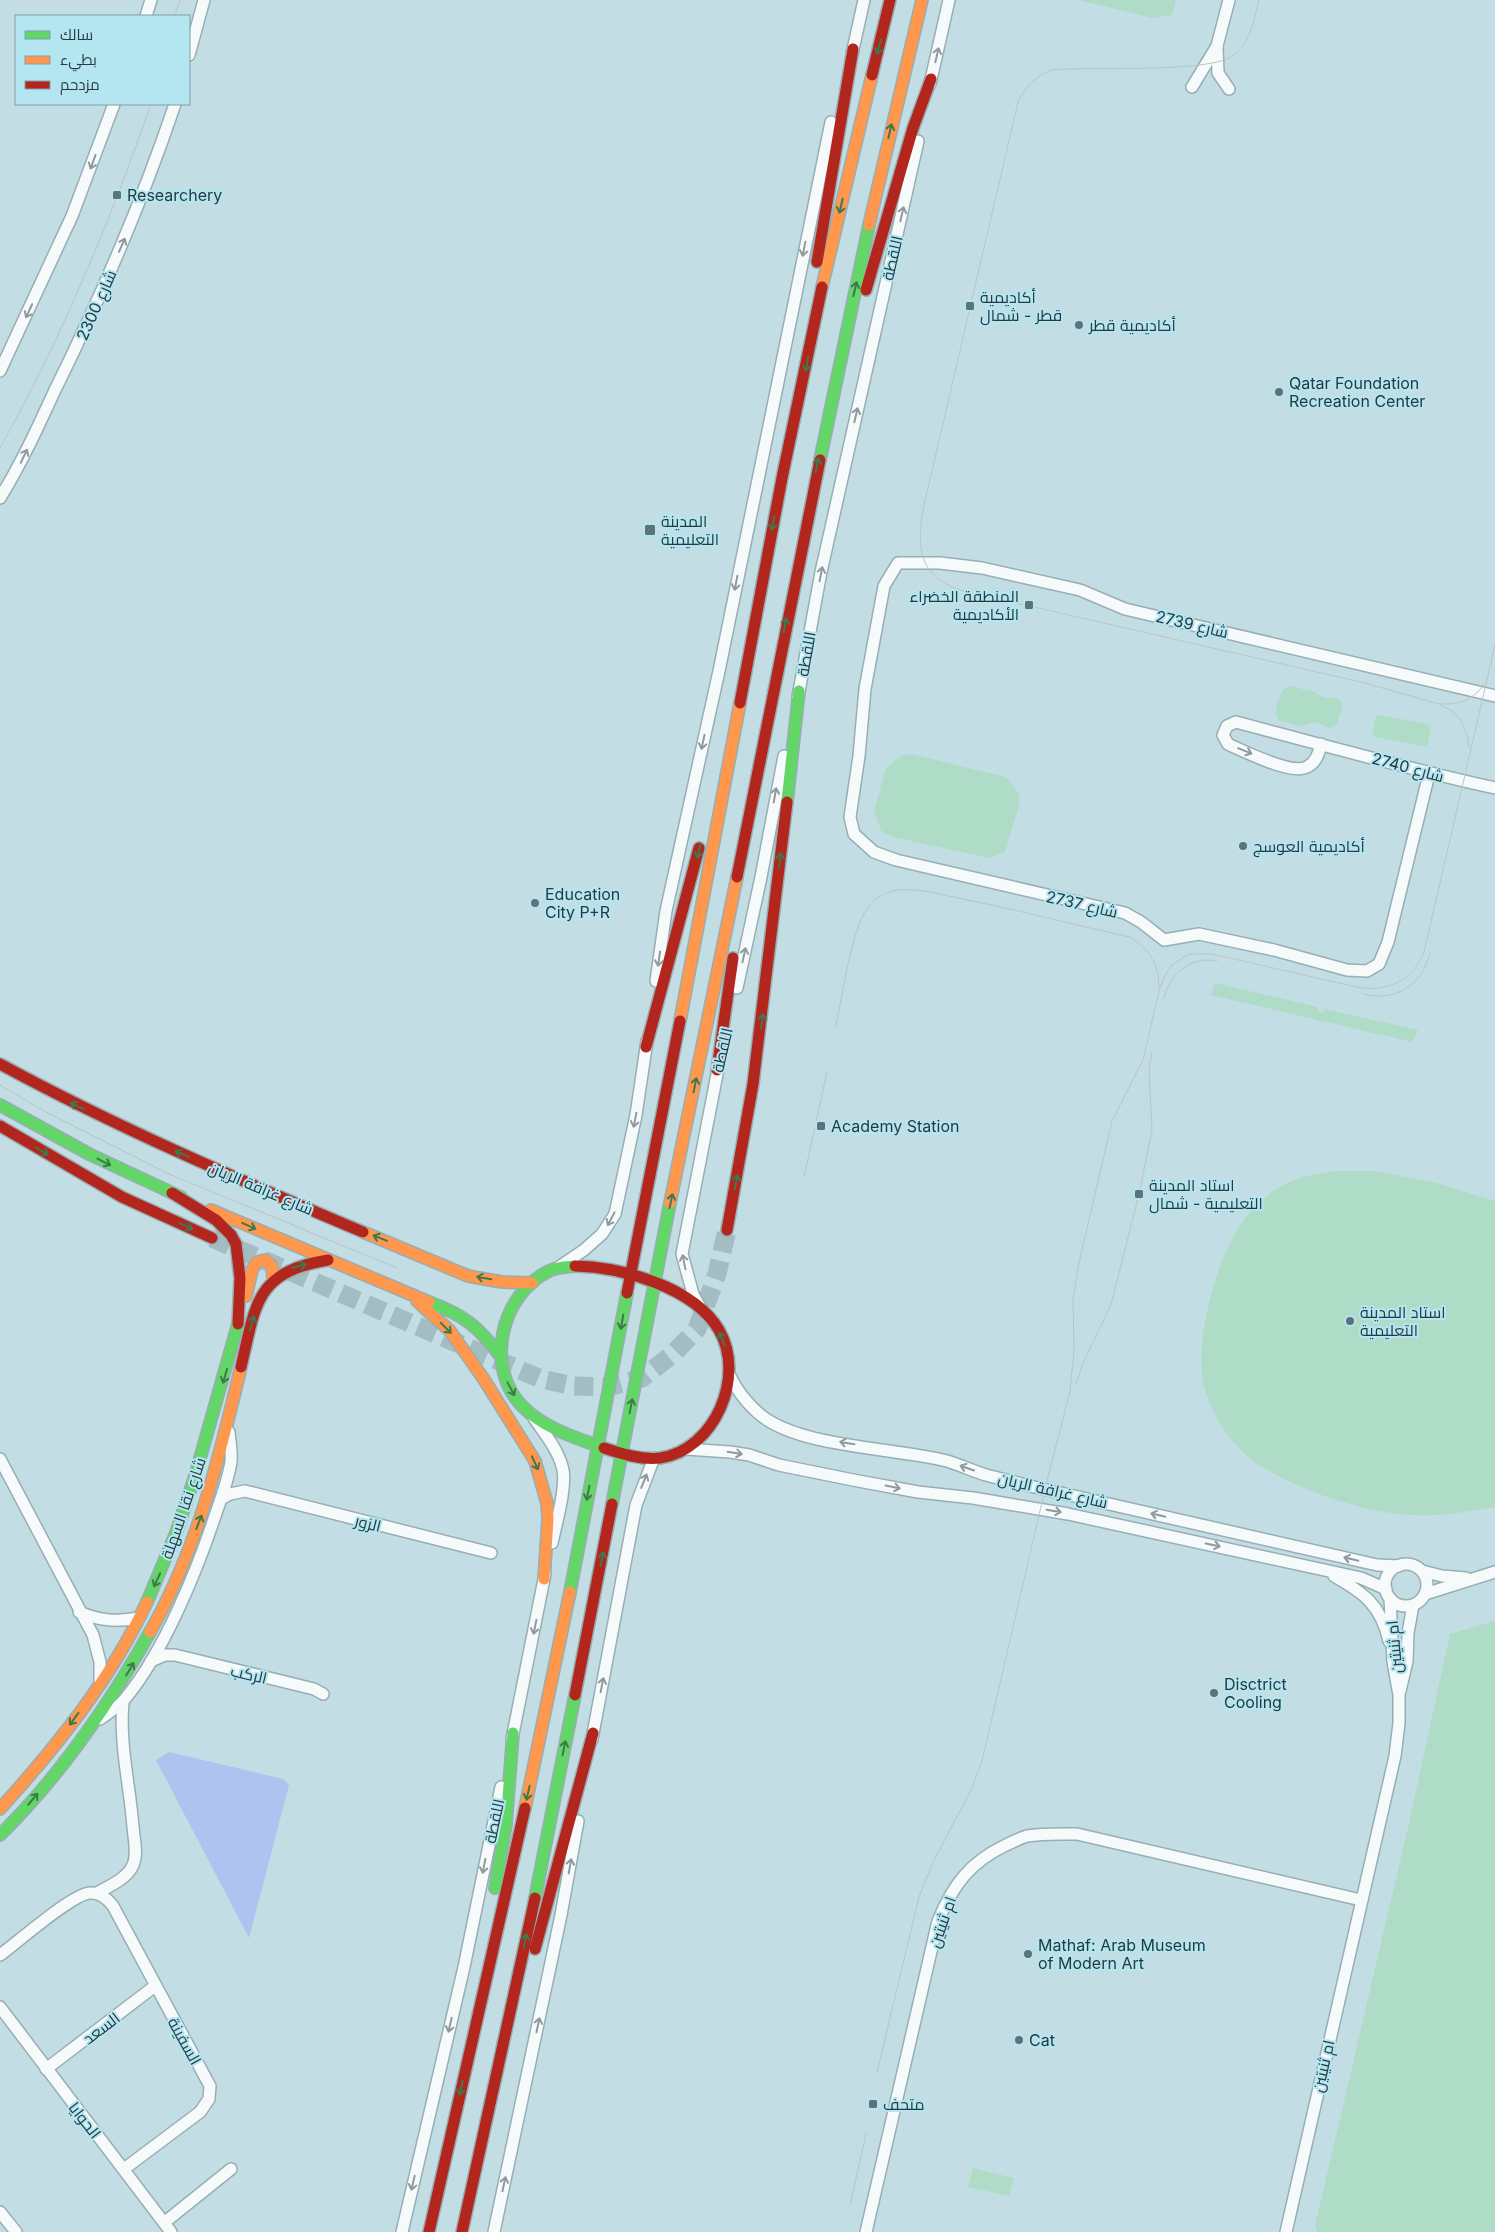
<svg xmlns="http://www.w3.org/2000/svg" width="1495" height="2232" viewBox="0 0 1495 2232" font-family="Inter,Cairo,sans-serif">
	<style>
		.green { fill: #aedcc7 }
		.water { fill: #afc2f0 }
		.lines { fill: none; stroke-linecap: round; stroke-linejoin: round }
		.primary-tunnel { stroke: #a3bdc3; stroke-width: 19; stroke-dasharray: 19 9; stroke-linecap: butt }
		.street-casing { stroke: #98aeb2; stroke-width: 14 }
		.fast-casing { stroke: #98aeb2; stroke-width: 14 }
		.slow-casing { stroke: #98aeb2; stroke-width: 14 }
		.jam-casing { stroke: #98aeb2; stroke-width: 14 }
		.street { stroke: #f6fafb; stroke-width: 11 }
		.fast { stroke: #63d668; stroke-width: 11 }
		.slow { stroke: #ff974d; stroke-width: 11 }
		.jam { stroke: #b3261e; stroke-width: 11 }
		.tram { stroke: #bcc4c5; stroke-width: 1 }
		.oneway { stroke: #3e784f }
		.oneway2 { stroke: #8e9a9d }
		.poi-dot { fill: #5d7379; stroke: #b4e6f2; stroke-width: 2 }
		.labels { text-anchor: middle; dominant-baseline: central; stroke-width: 4; stroke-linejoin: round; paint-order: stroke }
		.poi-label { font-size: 16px; fill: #263a3f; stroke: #b4e6f2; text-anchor: start }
		.street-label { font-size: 16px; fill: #263a3f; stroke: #b4e6f2 }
	</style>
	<rect width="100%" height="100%" fill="#c2dee4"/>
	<g class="green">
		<path d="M 1078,0 L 1176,0 L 1172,15 L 1153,18 Z"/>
		<path d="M 1290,686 L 1315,692 L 1324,698 L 1338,698 L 1342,703 L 1342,709 L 1336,725 L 1330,728 L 1315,722 L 1301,726 L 1280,721 L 1276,716 C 1276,705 1279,690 1290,686 Z"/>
		<path d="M 1380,715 L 1427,724 L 1431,727 L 1427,747 L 1375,737 L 1372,733 L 1376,716 Z"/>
		<path d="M 911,754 L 1006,777 L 1018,792 L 1020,802 L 1005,852 L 989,858 L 893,837 L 881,831 L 874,810 L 886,768 L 901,756 Z"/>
		<path d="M 1215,983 L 1318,1007 L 1317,1012 L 1323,1013 L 1324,1009 L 1418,1030 L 1412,1042 L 1211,995 Z"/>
		<path d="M 1332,1171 L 1375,1171 L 1437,1183 L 1495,1201 L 1495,1507 C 1466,1512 1437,1517 1408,1515 C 1359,1511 1300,1491 1259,1465 C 1238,1451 1219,1427 1210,1403 C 1208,1397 1204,1389 1203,1382 C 1198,1349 1205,1314 1215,1282 C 1228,1239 1249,1199 1292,1181 C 1304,1176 1319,1174 1332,1171 Z"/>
		<path d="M 1495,1621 L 1495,2232 L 1317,2232 L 1315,2226 L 1409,1823 L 1450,1634 Z"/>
		<path d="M 973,2168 L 1014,2178 L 1009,2196 L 968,2187 Z"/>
	</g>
	<path class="water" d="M 169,1752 L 283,1779 L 289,1785 L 249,1938 L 156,1760 Z"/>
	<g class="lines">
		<path class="primary-tunnel" d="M 212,1238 L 541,1379 L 574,1386 L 608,1387 L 642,1378 L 673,1354 L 697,1329 L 717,1274 L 727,1230"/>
		<g class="street-casing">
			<g id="street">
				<path d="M 146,16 L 151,0"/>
				<path d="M 1217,47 L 1218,73 L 1229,89"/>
				<path d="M 852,54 L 864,0"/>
				<path d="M 189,55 L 204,0"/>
				<path d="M 930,84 L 949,0"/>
				<path d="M 1192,87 L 1217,46 L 1229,0"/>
				<path d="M 0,371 L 72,216 L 114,104"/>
				<path d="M 0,498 C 21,464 38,427 55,390 C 101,297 142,202 175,104"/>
				<path d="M 798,697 L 821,572 L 918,141"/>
				<path d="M 1321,744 C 1319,753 1316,763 1307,767 C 1292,775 1248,753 1232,746 L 1228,744 L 1223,735 L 1227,726 L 1236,722 C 1322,745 1408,769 1495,788"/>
				<path d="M 1429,774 L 1388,942 L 1379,964 L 1367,971 L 1347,970 L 1274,950 L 1199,934 L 1164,940 L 1141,922 L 1125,913 L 896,860 L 874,852 L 854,834 L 850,817 L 859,756 L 865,689 L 884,586 L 898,563 L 940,563 L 982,568 L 1080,590 L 1125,609 L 1495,696"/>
				<path d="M 656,981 L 666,911 L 719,671 L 831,122"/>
				<path d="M 737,988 L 761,877 L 784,756"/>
				<path d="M 559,1267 L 584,1250 L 602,1234 L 615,1214 L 636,1115 L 647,1041"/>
				<path d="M 700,1307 L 693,1294 L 682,1254 L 719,1064"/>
				<path d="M 730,1376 C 738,1393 753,1411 769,1421 C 814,1448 895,1448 947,1461 C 960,1465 973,1471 986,1475 C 1001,1479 1016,1482 1030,1486 L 1377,1565 L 1399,1566"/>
				<path d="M 534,1418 C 544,1433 557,1448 562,1466 C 568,1483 556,1524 552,1543"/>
				<path d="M 686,1449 L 730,1452 L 749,1455 L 779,1465 L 853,1480 L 918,1492 L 973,1498 L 1068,1514 L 1361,1578 L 1386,1589"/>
				<path d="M 0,1459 L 93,1635 L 100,1662 L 100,1682"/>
				<path d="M 221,1499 L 230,1494 L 245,1491 L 491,1553"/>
				<circle cx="1406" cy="1585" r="21"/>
				<path d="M 1422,1571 L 1442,1576 L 1466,1578"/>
				<path d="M 1334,1576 C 1364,1593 1381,1605 1389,1641"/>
				<path d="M 1425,1594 L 1495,1572"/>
				<path d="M 79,1612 C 100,1621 117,1622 139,1618"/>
				<path d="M 151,1661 L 165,1655 L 175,1655 L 314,1689 L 323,1694"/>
				<path d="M 1400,1691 L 1407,1661 L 1408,1633 L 1413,1605"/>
				<path d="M 100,1719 C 108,1713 117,1708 124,1700 C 163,1654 197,1571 216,1513 C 222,1496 228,1480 231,1462 C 232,1452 230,1442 229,1432"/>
				<path d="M 512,1739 L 545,1574"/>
				<path d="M 592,1739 L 636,1505 L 654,1458"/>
				<path d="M 97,1893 C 109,1886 127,1879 133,1865 C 138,1854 134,1839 133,1827 C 130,1786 119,1744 123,1702"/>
				<path d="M 0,1955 C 18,1942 72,1894 90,1893 C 100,1892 107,1898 113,1906 L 210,2086 L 209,2099 L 200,2112 L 124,2169"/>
				<path d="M 0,2007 L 171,2232"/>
				<path d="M 46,2069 L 155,1986"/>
				<path d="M 0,2212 L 16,2232"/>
				<path d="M 165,2222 L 231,2169"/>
				<path d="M 402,2232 L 464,1967 L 501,1787"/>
				<path d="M 494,2232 L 561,1915 L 578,1821"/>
				<path d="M 866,2232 L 938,1921 C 953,1885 970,1862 1006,1845 C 1013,1842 1020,1838 1027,1836 C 1044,1833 1061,1834 1077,1834 L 1361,1900"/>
				<path d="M 1286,2232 L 1395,1756 L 1399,1723 L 1399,1695 L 1393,1662 L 1390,1598"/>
			</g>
		</g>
		<g class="fast-casing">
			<g id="fast">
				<path d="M 820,460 L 869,225"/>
				<path d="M 787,802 L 799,691"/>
				<path d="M 0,1105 L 89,1154 L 181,1197"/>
				<path d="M 575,1266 C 566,1267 557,1267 549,1271 C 500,1295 484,1368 523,1407 C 545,1429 577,1438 604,1448"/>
				<path d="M 429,1302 C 464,1315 479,1327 501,1357"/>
				<path d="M 612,1504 L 670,1203"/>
				<path d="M 570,1592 L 627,1293"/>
				<path d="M 147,1602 L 176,1533 L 195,1476 L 238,1324"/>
				<path d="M 0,1835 C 60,1776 109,1705 150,1632"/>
				<path d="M 495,1888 L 506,1824 L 513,1733"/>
				<path d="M 535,1898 L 575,1695"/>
			</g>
		</g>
		<g class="slow-casing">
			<g id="slow">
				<path d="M 869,225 L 922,0"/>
				<path d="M 822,287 L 872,75"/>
				<path d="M 680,1021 L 740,703"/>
				<path d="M 670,1203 L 737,877"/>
				<path d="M 211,1210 L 429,1302"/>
				<path d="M 363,1232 L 468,1276 L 502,1282 L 532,1283"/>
				<path d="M 246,1296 L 252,1270 L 257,1262 L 265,1260 L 272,1266 L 273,1279"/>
				<path d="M 417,1301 L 450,1331 L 483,1378 L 535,1461 L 547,1503 L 548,1519 L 544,1579"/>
				<path d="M 150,1632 C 197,1550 219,1459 241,1367"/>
				<path d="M 525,1808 L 570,1592"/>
				<path d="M 0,1809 C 57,1746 111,1679 147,1602"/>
			</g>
		</g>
		<g class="jam-casing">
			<g id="jam">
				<path d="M 872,75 L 890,0"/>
				<path d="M 817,262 L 853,49"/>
				<path d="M 866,290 L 913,128 L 931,79"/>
				<path d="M 740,703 L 782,478 L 822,287"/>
				<path d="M 737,877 L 820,460"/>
				<path d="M 646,1047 L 699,848"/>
				<path d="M 0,1064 C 118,1128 240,1180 363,1232"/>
				<path d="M 717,1070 L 733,958"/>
				<path d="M 0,1126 L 122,1197 L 212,1238"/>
				<path d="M 172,1193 L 216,1220 L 231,1235 L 236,1244 L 240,1278 L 238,1324"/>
				<path d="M 727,1230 L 753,1084 L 787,802"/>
				<path d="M 575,1266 C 621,1267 694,1287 719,1330 C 746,1376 715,1450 660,1458 C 641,1460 622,1454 604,1448"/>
				<path d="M 627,1293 L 680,1021"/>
				<path d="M 241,1367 C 256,1304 255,1272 328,1260"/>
				<path d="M 575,1695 L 612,1504"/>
				<path d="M 535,1949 L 593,1733"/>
				<path d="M 429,2232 L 525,1808"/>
				<path d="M 462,2232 L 535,1898"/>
			</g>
		</g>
		<use href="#street" class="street"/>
		<use href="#fast" class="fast"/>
		<use href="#slow" class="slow"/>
		<use href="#jam" class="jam"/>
		<g class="tram">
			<path d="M 1259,0 C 1254,20 1251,41 1234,55 C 1210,74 1090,66 1052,70 C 1035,76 1026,86 1018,102 L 924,505 C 917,544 916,575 960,590 L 1365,683 L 1439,704 L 1452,711 L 1460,719 L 1468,737 L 1469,748"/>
			<path d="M 175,16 L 180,0"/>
			<path d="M 0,448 C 61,339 110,222 151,104"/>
			<path d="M 1441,704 C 1459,705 1474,700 1484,684"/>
			<path d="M 1363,994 C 1396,1002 1422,986 1430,953"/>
			<path d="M 1164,998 C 1169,975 1191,955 1217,961"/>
			<path d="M 836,1026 C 842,997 852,926 869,906 C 876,897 888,891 899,890 C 920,888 943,895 963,899 C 1019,910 1074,925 1130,937 C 1149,949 1159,964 1159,987"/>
			<path d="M 0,1085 L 42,1110 L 169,1174 L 397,1268"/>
			<path d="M 804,1177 L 827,1072"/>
			<path d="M 1076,1384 L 1083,1363 L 1111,1305 L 1139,1194 L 1152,1130 L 1149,1070 L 1152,1052"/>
			<path d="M 877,2072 L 919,1897 L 932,1864 L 971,1790 L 982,1761 L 1045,1489 L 1070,1391 L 1074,1351 L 1073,1301 L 1078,1267 L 1112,1121 L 1143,1060 L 1160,987 L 1167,972 L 1172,965 L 1189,954 L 1212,954 L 1361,988 C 1390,991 1413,980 1424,952 L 1495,645"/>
			<path d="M 850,2205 L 866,2134"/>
		</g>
	</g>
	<defs><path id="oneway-shaft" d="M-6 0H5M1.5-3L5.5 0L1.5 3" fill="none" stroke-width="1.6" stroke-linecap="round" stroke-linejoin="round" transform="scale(1.25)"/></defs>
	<g class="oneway">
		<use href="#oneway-shaft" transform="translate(879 47) rotate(104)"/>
		<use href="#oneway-shaft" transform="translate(890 131) rotate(-77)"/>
		<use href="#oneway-shaft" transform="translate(841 206) rotate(103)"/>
		<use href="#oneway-shaft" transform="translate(855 289) rotate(-77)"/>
		<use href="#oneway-shaft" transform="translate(807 364) rotate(100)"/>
		<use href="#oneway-shaft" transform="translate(817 465) rotate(-78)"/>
		<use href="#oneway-shaft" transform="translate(773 523) rotate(101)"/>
		<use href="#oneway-shaft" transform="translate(785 625) rotate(-79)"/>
		<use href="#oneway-shaft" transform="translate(699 851) rotate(103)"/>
		<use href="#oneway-shaft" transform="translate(780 860) rotate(-84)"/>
		<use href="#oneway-shaft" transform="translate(762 1021) rotate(-82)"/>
		<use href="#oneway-shaft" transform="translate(695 1085) rotate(-79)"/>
		<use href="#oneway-shaft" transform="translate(77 1106) rotate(-155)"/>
		<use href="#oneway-shaft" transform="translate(42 1151) rotate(30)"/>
		<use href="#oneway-shaft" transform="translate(182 1154) rotate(-157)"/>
		<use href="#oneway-shaft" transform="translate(104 1162) rotate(27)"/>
		<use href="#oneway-shaft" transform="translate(736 1182) rotate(-80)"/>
		<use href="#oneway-shaft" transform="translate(671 1201) rotate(-78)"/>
		<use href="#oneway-shaft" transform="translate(186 1226) rotate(25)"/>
		<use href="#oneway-shaft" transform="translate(249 1226) rotate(24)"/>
		<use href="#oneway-shaft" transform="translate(380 1238) rotate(-158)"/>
		<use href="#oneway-shaft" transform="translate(299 1266) rotate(-16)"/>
		<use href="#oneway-shaft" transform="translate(484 1278) rotate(-170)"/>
		<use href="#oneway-shaft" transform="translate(622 1322) rotate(100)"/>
		<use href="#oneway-shaft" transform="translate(252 1323) rotate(-74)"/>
		<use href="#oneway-shaft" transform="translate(446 1328) rotate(45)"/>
		<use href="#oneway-shaft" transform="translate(722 1339) rotate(-113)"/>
		<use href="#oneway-shaft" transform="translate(225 1376) rotate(106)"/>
		<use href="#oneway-shaft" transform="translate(511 1389) rotate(62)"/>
		<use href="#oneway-shaft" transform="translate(631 1406) rotate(-79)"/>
		<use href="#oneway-shaft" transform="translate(535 1463) rotate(65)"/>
		<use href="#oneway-shaft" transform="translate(588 1493) rotate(101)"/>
		<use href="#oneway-shaft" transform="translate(199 1522) rotate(-69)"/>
		<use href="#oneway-shaft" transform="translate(602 1559) rotate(-79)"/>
		<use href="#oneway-shaft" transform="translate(157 1580) rotate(115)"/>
		<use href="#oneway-shaft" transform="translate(130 1669) rotate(-59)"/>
		<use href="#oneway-shaft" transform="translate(74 1719) rotate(126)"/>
		<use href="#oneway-shaft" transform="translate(564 1748) rotate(-78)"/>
		<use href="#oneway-shaft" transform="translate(528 1793) rotate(103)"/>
		<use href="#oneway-shaft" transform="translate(33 1799) rotate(-50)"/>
		<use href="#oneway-shaft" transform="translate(525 1941) rotate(-79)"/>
		<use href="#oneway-shaft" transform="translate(461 2088) rotate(103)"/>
	</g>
	<g class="oneway2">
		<use href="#oneway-shaft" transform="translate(937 55) rotate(-77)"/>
		<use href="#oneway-shaft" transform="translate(93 162) rotate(110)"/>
		<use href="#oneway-shaft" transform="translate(902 214) rotate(-77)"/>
		<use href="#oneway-shaft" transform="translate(122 245) rotate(-66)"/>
		<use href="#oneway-shaft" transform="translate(804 249) rotate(101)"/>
		<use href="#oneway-shaft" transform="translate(29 311) rotate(115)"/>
		<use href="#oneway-shaft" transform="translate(856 415) rotate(-77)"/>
		<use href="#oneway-shaft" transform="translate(24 456) rotate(-64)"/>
		<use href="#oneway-shaft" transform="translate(821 574) rotate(-79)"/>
		<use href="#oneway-shaft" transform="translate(736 583) rotate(101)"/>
		<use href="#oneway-shaft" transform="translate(703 742) rotate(102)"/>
		<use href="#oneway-shaft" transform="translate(1245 751) rotate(22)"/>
		<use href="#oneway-shaft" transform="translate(775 795) rotate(-80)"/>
		<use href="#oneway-shaft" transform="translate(744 955) rotate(-78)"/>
		<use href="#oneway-shaft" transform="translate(659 959) rotate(98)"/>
		<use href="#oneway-shaft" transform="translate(635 1120) rotate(101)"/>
		<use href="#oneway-shaft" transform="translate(611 1219) rotate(118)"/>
		<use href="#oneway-shaft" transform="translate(684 1262) rotate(-101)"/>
		<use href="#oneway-shaft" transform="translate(847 1443) rotate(-170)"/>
		<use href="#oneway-shaft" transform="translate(735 1453) rotate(9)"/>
		<use href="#oneway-shaft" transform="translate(967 1468) rotate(-161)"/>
		<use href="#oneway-shaft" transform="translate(644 1481) rotate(-68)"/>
		<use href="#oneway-shaft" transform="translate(893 1487) rotate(11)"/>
		<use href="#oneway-shaft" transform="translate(1054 1511) rotate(10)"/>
		<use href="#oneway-shaft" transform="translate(1158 1515) rotate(-167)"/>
		<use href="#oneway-shaft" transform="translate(1213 1545) rotate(12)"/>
		<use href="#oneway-shaft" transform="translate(1351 1559) rotate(-167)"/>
		<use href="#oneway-shaft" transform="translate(535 1627) rotate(101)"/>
		<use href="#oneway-shaft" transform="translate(602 1685) rotate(-79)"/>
		<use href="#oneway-shaft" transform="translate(484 1866) rotate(101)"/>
		<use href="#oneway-shaft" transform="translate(570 1866) rotate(-80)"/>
		<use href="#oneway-shaft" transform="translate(450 2025) rotate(103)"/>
		<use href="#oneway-shaft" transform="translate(538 2025) rotate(-78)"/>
		<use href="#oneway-shaft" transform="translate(413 2183) rotate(103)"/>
		<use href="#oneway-shaft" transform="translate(504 2184) rotate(-78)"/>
	</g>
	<g class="poi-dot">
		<rect x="112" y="190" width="10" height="10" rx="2.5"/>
		<rect x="965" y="301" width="10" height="10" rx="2.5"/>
		<circle cx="1079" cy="325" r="5"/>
		<circle cx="1279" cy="392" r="5"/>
		<rect x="644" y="524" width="12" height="12" rx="2.5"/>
		<rect x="1024" y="600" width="10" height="10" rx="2.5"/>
		<circle cx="1243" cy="846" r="5"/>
		<circle cx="535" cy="903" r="5"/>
		<rect x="816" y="1121" width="10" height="10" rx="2.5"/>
		<rect x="1134" y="1189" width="10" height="10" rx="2.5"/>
		<circle cx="1350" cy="1321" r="5"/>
		<circle cx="1214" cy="1693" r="5"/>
		<circle cx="1028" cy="1954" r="5"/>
		<circle cx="1019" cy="2040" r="5"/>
		<rect x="868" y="2099" width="10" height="10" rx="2.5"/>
	</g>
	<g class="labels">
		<g class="poi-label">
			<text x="127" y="195">Researchery</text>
			<text x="980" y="297">أكاديمية<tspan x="980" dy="18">قطر - شمال</tspan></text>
			<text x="1089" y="325">أكاديمية قطر</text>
			<text x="1289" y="383">Qatar Foundation<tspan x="1289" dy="18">Recreation Center</tspan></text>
			<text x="661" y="521">المدينة<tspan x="661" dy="18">التعليمية</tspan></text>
			<text x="1019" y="596" text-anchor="end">المنطقة الخضراء<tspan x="1019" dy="18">الأكاديمية</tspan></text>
			<text x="1253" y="846">أكاديمية العوسج</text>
			<text x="545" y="894">Education<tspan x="545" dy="18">City P+R</tspan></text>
			<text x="831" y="1126">Academy Station</text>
			<text x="1149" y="1185">استاد المدينة<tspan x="1149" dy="18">التعليمية - شمال</tspan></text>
			<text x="1360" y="1312">استاد المدينة<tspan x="1360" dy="18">التعليمية</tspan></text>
			<text x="1224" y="1684">Disctrict<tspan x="1224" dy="18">Cooling</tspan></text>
			<text x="1038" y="1945">Mathaf: Arab Museum<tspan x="1038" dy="18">of Modern Art</tspan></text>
			<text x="1029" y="2040">Cat</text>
			<text x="883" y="2104">متحف</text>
		</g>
		<g class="street-label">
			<text transform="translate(892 258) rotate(-77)">اللقطة</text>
			<text transform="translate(96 305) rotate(-66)">شارع 2300</text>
			<text transform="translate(1192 624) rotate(13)">شارع 2739</text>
			<text transform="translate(806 654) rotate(-80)">اللقطة</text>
			<text transform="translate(1408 767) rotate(15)">شارع 2740</text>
			<text transform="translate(1082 904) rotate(13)">شارع 2737</text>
			<text transform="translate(722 1050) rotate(-77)">اللقطة</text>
			<text transform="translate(261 1188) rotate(23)">شارع غرافة الريان</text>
			<text transform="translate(1053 1490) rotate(13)">شارع غرافة الريان</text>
			<text transform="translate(183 1508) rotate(-71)">شارع نقا السهلة</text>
			<text transform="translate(368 1523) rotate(14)">الزور</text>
			<text transform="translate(1394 1647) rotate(-95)">ام ثنيتين</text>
			<text transform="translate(249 1674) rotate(13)">الركب</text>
			<text transform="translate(494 1821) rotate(-78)">اللقطة</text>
			<text transform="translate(942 1922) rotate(-71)">ام ثنيتين</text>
			<text transform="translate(101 2028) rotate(-37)">السعد</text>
			<text transform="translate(185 2041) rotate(61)">السفينة</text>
			<text transform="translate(1323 2066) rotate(-77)">ام ثنيتين</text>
			<text transform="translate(85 2120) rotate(52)">الحوايا</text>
		</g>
	</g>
	<rect x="15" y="15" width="175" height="90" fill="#b4e6f2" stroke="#7ba1aa"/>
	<rect x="25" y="31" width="25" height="8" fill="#63d668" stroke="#7ba1aa"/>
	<text x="60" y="40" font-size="15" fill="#263a3f">سالك</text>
	<rect x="25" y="56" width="25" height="8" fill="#ff974d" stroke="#7ba1aa"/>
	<text x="60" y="65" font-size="15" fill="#263a3f">بطيء</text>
	<rect x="25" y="81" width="25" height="8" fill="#b3261e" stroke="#7ba1aa"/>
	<text x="60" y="90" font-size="15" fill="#263a3f">مزدحم</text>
</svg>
